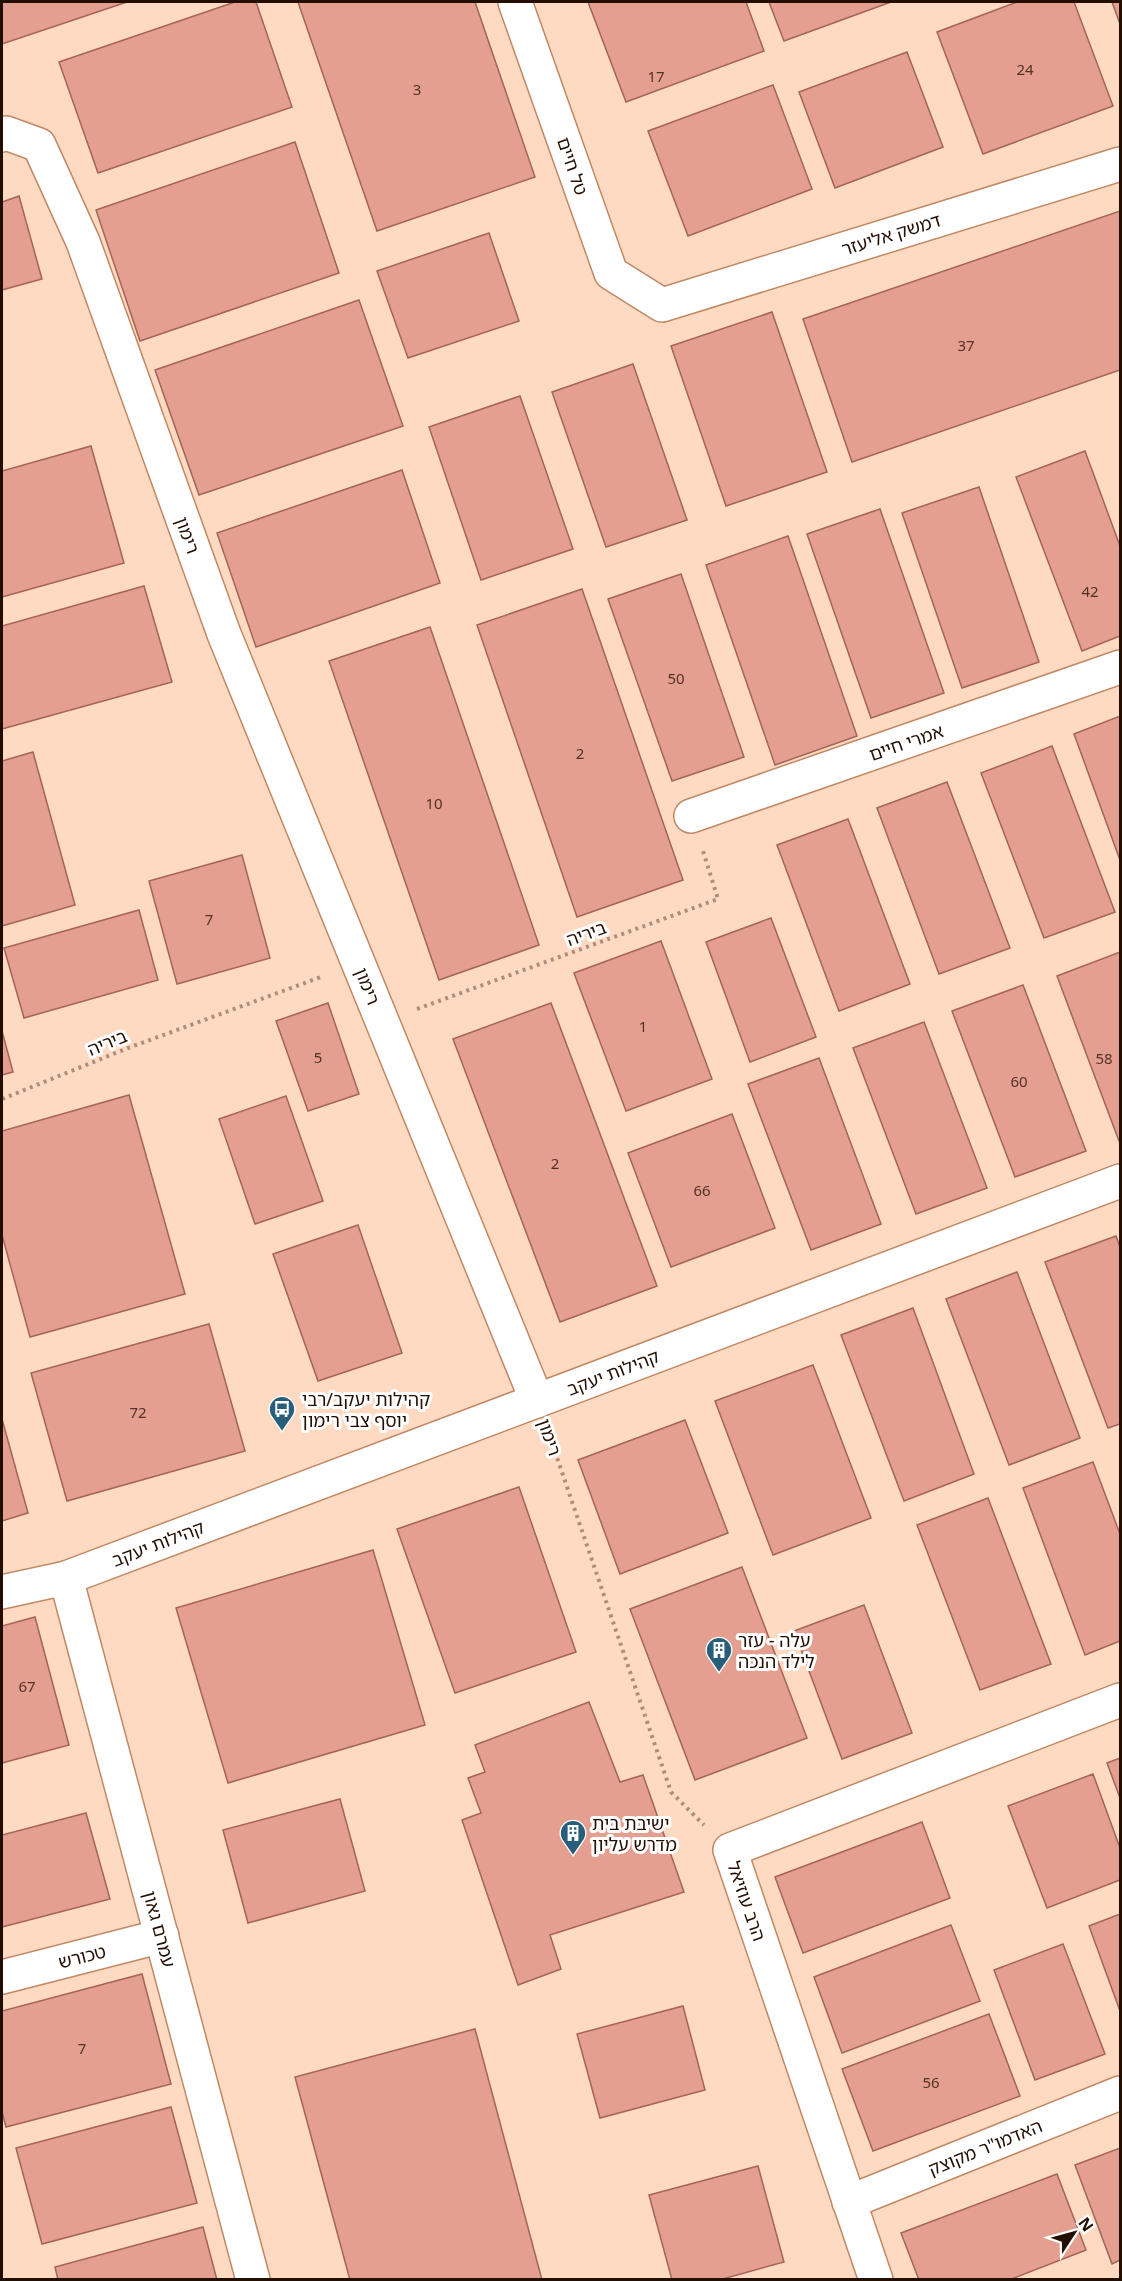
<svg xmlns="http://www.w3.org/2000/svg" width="1122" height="2281" viewBox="0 0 1122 2281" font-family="'Noto Sans','Noto Sans Hebrew',sans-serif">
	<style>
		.building { fill: #e49f90; stroke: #a46456; stroke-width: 1.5 }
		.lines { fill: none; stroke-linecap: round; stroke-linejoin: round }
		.minor-casing { stroke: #c18864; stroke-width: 36 }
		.path { stroke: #ad8e7c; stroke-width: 4; stroke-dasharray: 3 4.5; stroke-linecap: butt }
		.minor { stroke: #fff; stroke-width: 33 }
		.labels { text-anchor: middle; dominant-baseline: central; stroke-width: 6; stroke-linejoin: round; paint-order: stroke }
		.number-label { font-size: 15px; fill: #523226 }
		.street-label { font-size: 18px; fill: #220e02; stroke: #fff }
		.poi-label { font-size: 18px; fill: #220e02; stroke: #fff; text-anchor: start }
	</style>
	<rect width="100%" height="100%" fill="#ffdac3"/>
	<g class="building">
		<path d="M 2,2 L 127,2 L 2,44 Z"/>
		<path d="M 235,2 L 256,2 L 292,107 L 98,173 L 59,62 Z"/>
		<path d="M 298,2 L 475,2 L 535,177 L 377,231 Z"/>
		<path d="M 588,2 L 746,2 L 764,51 L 626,102 Z"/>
		<path d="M 769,2 L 891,2 L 784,41 Z"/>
		<path d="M 1017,2 L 1074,2 L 1113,106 L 983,154 L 937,32 Z"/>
		<path d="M 1112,2 L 1120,2 L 1120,24 Z"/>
		<path d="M 907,52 L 943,147 L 835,188 L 799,92 Z"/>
		<path d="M 773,85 L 812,189 L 688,236 L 648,131 Z"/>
		<path d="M 295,142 L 339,273 L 140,341 L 96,210 Z"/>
		<path d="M 19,196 L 42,279 L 2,290 L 2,202 Z"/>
		<path d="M 1120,211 L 1120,370 L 852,462 L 803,319 Z"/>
		<path d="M 489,233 L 519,321 L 408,358 L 377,271 Z"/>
		<path d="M 359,300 L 403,426 L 199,495 L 155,370 Z"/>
		<path d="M 772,312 L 827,472 L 726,506 L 671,346 Z"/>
		<path d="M 633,364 L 687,520 L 606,547 L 552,392 Z"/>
		<path d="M 520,396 L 573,549 L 481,580 L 429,427 Z"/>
		<path d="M 91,446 L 124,563 L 2,597 L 2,471 Z"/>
		<path d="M 1085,451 L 1120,546 L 1120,636 L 1082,651 L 1016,477 Z"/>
		<path d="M 402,470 L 440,583 L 256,647 L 217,533 Z"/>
		<path d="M 979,487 L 1039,662 L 962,688 L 902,513 Z"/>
		<path d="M 880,509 L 944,693 L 871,718 L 807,534 Z"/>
		<path d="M 788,536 L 857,736 L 775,765 L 706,565 Z"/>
		<path d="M 681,574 L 744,757 L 672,781 L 608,599 Z"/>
		<path d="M 144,586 L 172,682 L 2,729 L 2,626 Z"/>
		<path d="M 582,589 L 683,880 L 577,917 L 477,625 Z"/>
		<path d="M 430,627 L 539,945 L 439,980 L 329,661 Z"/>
		<path d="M 1120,716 L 1120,860 L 1074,734 Z"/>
		<path d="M 1052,746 L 1115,912 L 1044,938 L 981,773 Z"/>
		<path d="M 33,752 L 75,905 L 2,926 L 2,761 Z"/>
		<path d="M 947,782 L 1010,948 L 939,974 L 877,808 Z"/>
		<path d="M 848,819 L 910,984 L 839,1011 L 777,845 Z"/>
		<path d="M 242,855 L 270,958 L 177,984 L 149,881 Z"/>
		<path d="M 139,910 L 158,980 L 24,1018 L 4,948 Z"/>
		<path d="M 771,918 L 816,1037 L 750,1062 L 706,942 Z"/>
		<path d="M 661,941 L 712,1079 L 626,1111 L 574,973 Z"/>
		<path d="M 1120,952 L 1120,1141 L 1119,1141 L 1057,976 Z"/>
		<path d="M 1023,985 L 1086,1151 L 1015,1177 L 952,1011 Z"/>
		<path d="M 328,1003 L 359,1094 L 308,1111 L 276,1021 Z"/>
		<path d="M 551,1003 L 657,1286 L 560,1322 L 453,1039 Z"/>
		<path d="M 924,1022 L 987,1188 L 916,1214 L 853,1048 Z"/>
		<path d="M 2,1031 L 13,1072 L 2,1075 Z"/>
		<path d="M 819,1058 L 881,1224 L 811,1250 L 748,1084 Z"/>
		<path d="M 129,1095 L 185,1294 L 30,1337 L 2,1235 L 2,1131 Z"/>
		<path d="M 286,1096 L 323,1201 L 255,1224 L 219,1119 Z"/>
		<path d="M 732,1114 L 775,1228 L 671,1267 L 628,1153 Z"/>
		<path d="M 358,1225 L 402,1353 L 318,1381 L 273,1254 Z"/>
		<path d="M 1116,1236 L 1120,1247 L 1120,1424 L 1108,1428 L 1045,1262 Z"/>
		<path d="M 1017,1272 L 1080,1438 L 1009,1465 L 946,1299 Z"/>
		<path d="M 913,1308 L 974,1474 L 904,1501 L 841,1335 Z"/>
		<path d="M 209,1324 L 245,1451 L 67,1501 L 31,1373 Z"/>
		<path d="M 813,1365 L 871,1518 L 773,1555 L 715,1401 Z"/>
		<path d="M 2,1419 L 28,1513 L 2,1521 Z"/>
		<path d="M 685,1420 L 728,1533 L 620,1574 L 578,1460 Z"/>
		<path d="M 1093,1462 L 1120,1534 L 1120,1641 L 1085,1655 L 1023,1488 Z"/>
		<path d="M 519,1487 L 576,1652 L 455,1693 L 397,1529 Z"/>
		<path d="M 988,1498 L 1051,1664 L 980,1690 L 917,1525 Z"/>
		<path d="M 373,1550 L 425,1725 L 228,1783 L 176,1608 Z"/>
		<path d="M 742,1567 L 807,1738 L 695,1780 L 630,1609 Z"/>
		<path d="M 864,1605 L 912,1733 L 842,1759 L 794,1631 Z"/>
		<path d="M 35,1617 L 69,1745 L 2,1763 L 2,1626 Z"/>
		<path d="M 589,1702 L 620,1782 L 643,1775 L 684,1892 L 550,1935 L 561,1969 L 518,1985 L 462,1820 L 481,1813 L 468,1778 L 485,1772 L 475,1745 Z"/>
		<path d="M 1120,1758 L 1120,1798 L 1107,1763 Z"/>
		<path d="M 1093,1774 L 1120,1848 L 1120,1880 L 1047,1908 L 1008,1806 Z"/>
		<path d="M 340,1799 L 365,1891 L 248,1923 L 223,1830 Z"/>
		<path d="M 86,1813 L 110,1899 L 2,1927 L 2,1835 Z"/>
		<path d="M 922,1822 L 950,1898 L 803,1953 L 775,1877 Z"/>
		<path d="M 1120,1914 L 1120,2011 L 1089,1926 Z"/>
		<path d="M 951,1925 L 980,2001 L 842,2053 L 814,1977 Z"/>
		<path d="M 1063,1944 L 1105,2054 L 1035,2080 L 994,1970 Z"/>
		<path d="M 142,1974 L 171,2084 L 6,2127 L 2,2112 L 2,2011 Z"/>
		<path d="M 683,2006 L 705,2090 L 600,2118 L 577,2034 Z"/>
		<path d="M 989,2014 L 1020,2096 L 873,2151 L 842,2069 Z"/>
		<path d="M 475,2029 L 542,2280 L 350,2280 L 295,2077 Z"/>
		<path d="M 171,2107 L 197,2203 L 42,2244 L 16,2148 Z"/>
		<path d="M 1120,2148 L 1120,2260 L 1112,2264 L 1075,2165 Z"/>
		<path d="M 758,2166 L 784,2262 L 719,2280 L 672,2280 L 649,2195 Z"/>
		<path d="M 1057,2174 L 1086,2250 L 1009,2280 L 919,2280 L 901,2233 Z"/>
		<path d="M 203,2227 L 217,2280 L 58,2280 L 55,2267 Z"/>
	</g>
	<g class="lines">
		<g class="minor-casing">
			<g id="minor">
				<path d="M 515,2 L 611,273 L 662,305 L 1120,164"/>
				<path d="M 2,135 L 6,133 L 39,145 L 83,242 L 224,634 L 537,1401"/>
				<path d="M 691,816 L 1120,667"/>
				<path d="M 66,1578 L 253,2280"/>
				<path d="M 2,1592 L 66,1578 L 1120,1181"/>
				<path d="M 2,1977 L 162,1936"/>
				<path d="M 849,2202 L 1120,2093"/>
				<path d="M 876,2280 L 730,1850 L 1120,1700"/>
			</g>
		</g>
		<g class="path">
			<path d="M 417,1009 L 718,899 L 703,851"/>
			<path d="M 2,1099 L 128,1048 L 321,977"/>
			<path d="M 550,1437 L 671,1792 L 704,1825"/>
		</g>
		<use href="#minor" class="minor"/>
	</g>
	<defs>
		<g id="bus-pin" transform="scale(1.35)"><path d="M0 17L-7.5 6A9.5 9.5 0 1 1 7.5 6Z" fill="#285e79" stroke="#fff"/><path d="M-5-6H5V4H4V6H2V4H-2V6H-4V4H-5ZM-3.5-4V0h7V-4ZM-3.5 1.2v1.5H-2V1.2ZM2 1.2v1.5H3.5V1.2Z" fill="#fff"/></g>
		<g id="building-pin" transform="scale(1.35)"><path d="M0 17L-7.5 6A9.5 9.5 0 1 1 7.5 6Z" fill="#285e79" stroke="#fff"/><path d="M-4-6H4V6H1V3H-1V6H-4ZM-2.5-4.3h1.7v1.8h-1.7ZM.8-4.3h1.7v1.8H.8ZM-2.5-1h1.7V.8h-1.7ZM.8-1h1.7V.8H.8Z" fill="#fff"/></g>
	</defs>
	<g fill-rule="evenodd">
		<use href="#bus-pin" x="282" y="1409"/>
		<use href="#building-pin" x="719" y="1650"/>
		<use href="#building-pin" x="573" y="1833"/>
	</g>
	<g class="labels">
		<g class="number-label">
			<text x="1025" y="69">24</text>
			<text x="656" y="76">17</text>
			<text x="417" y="89">3</text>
			<text x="966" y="345">37</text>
			<text x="1090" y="591">42</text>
			<text x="676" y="678">50</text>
			<text x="580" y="753">2</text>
			<text x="434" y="803">10</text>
			<text x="209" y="919">7</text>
			<text x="643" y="1026">1</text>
			<text x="318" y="1057">5</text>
			<text x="1104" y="1058">58</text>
			<text x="1019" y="1081">60</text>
			<text x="555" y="1163">2</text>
			<text x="702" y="1190">66</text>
			<text x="138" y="1412">72</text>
			<text x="27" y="1686">67</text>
			<text x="82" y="2048">7</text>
			<text x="931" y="2082">56</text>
		</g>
		<g class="street-label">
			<text transform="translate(573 166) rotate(71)">טל חיים</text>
			<text transform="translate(891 234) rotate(-17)">דמשק אליעזר</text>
			<text transform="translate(188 535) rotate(70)">רימון</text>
			<text transform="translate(906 742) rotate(-19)">אמרי חיים</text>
			<text transform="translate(586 933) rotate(-20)">ביריה</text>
			<text transform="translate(368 986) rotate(68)">רימון</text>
			<text transform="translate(107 1042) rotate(-22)">ביריה</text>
			<text transform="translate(613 1372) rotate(-21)">קהילות יעקב</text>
			<text transform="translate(550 1437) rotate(71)">רימון</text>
			<text transform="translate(158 1543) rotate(-21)">קהילות יעקב</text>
			<text transform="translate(747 1901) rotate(71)">הרב עוזיאל</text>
			<text transform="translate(160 1929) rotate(75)">עמרם גאון</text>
			<text transform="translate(82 1956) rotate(-14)">טכורש</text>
			<text transform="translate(985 2147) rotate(-22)">האדמו"ר מקוצק</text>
		</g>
		<g class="poi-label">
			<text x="302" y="1399">קהילות יעקב/רבי<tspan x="302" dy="21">יוסף צבי רימון</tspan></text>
			<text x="738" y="1640">עלה - עזר<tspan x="738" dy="21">לילד הנכה</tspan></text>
			<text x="592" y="1823">ישיבת בית<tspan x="592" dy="21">מדרש עליון</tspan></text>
		</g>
	</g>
	<rect width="1122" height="2281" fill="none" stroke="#220e02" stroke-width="6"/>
	<g transform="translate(1074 2233) rotate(54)" stroke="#ffffff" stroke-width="4.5" paint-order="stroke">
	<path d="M0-4.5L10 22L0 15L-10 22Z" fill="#220e02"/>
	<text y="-9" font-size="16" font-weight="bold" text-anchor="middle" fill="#220e02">N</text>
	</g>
</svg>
